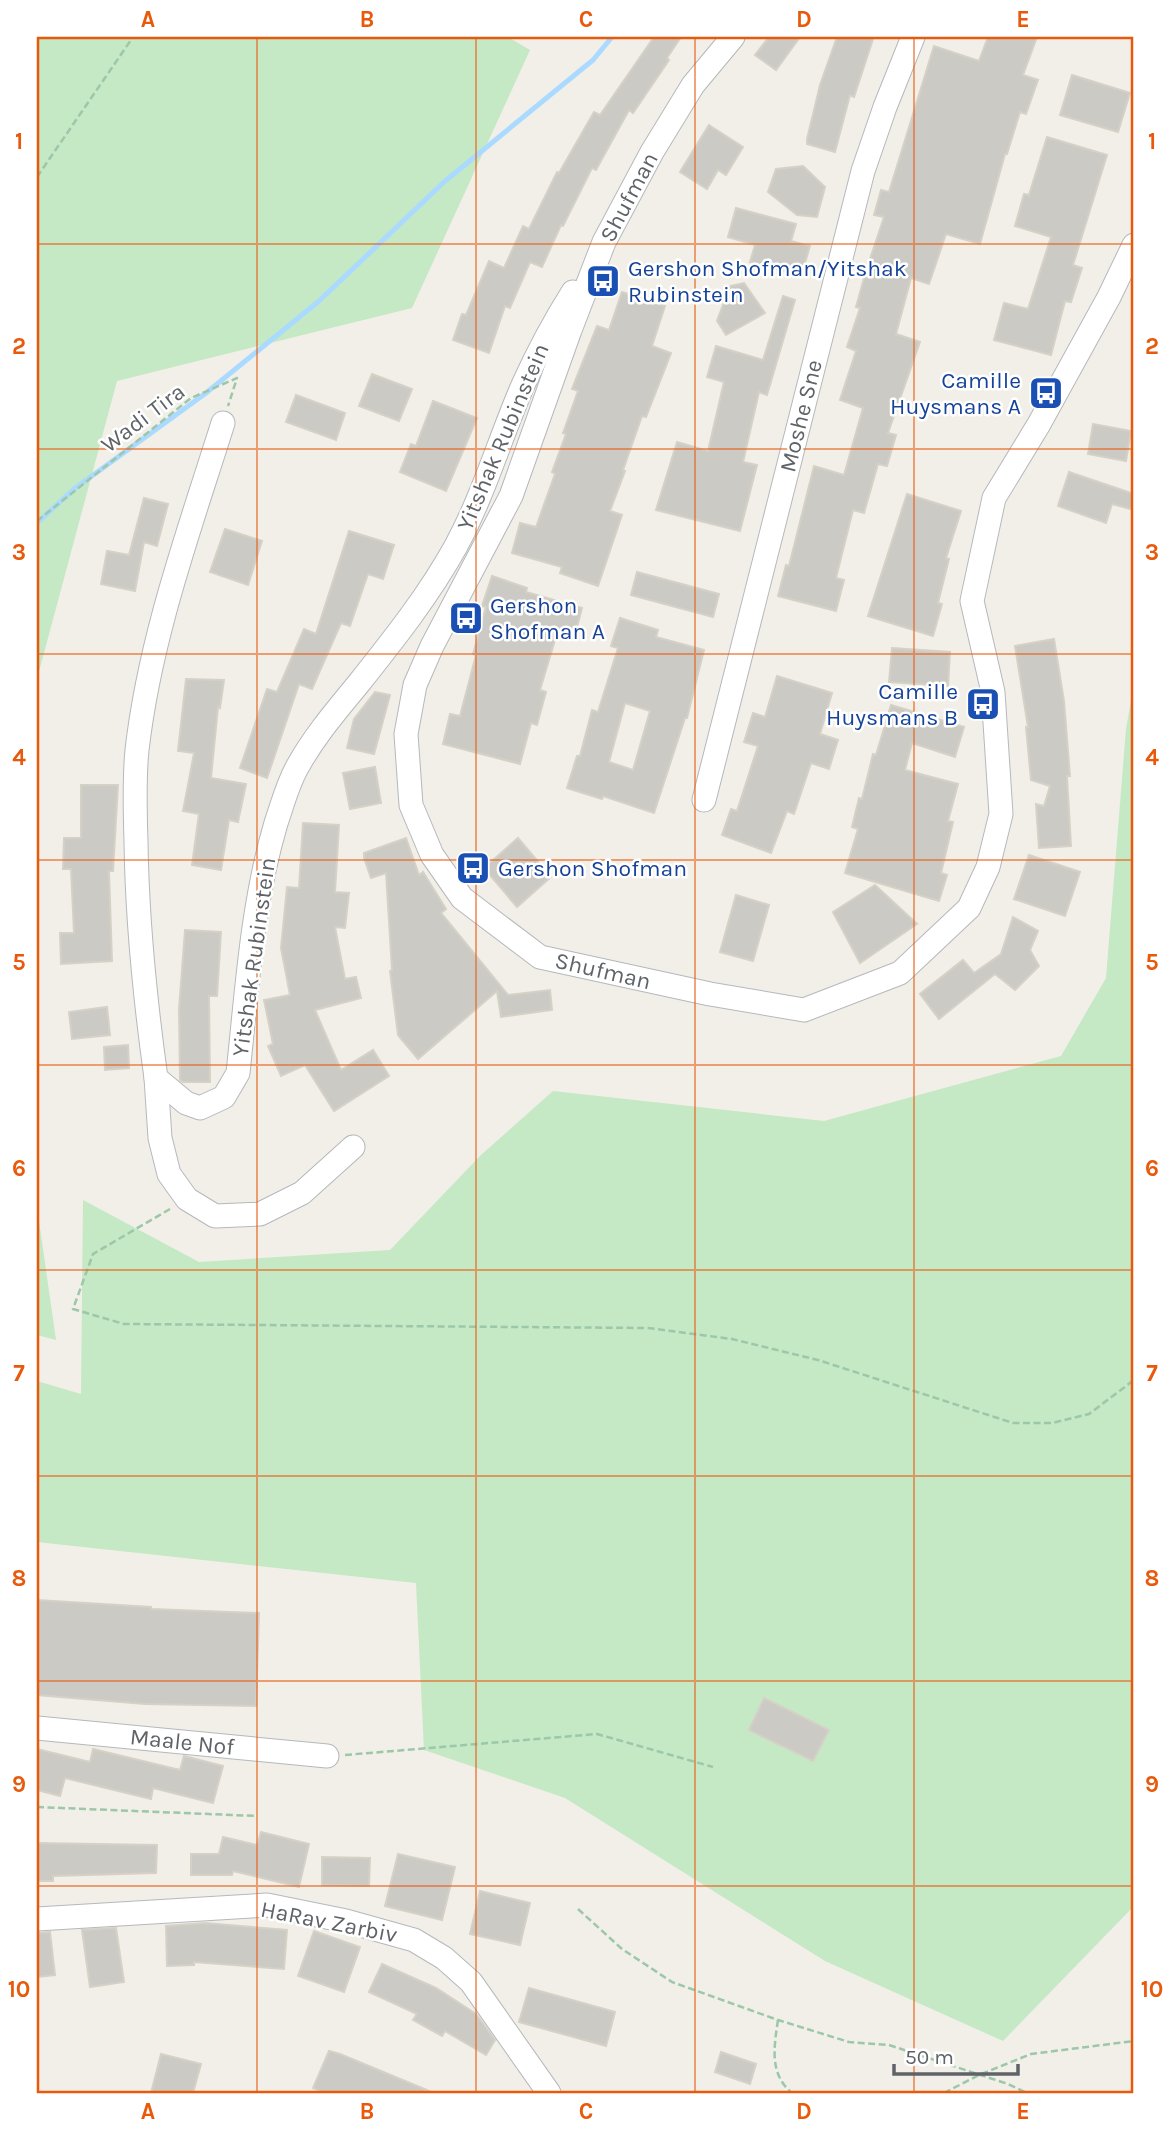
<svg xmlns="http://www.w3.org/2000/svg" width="1171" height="2130" viewBox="0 0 1171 2130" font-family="Karla,sans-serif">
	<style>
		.green { fill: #c5e8c5 }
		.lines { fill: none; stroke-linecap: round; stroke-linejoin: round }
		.stream { stroke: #aadaff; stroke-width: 5 }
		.building { fill: #cccac5; stroke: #d6d1c6; stroke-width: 2; fill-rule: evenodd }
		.minor-casing { stroke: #b5b8bc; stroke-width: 25 }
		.path { stroke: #9cc7a9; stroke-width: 2.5; stroke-dasharray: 7 3.5; stroke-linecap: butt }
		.minor { stroke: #fff; stroke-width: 23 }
		.grid { fill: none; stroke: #e8590c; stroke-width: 2; stroke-opacity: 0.55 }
		.labels { text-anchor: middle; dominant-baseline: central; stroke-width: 5; stroke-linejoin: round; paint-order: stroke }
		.street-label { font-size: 23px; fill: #5f6368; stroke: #fff }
		.transit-label { font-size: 23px; fill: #164399; stroke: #fff; text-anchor: start }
		.neatline { fill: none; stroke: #e8590c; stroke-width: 2.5 }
		.grid-label { font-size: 23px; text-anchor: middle; font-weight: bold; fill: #e8590c }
	</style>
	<rect width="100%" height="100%" fill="#f1efe8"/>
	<g class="green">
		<path d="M 37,37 L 508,37 L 530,50 L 412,308 L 117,381 L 37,679 Z"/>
		<path d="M 1134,684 L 1134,1906 L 1003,2041 L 825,1961 L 565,1798 L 424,1750 L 416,1583 L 37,1542 L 37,1381 L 81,1394 L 83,1200 L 199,1262 L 390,1250 L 481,1155 L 553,1091 L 824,1121 L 1061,1056 L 1106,978 L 1126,729 Z"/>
		<path d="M 37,1207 L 56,1340 L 37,1335 Z"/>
	</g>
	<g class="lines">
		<path class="stream" d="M 37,523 L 74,489 L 206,393 L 319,301 L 444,182 L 593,60 L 612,37"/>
	</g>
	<g class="building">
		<path d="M 654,37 L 681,37 L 667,58 L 669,60 L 633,113 L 629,110 L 596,170 L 592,168 L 563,226 L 561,225 L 542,267 L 530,262 L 510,308 L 505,306 L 489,353 L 453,340 L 462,314 L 466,315 L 489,261 L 504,268 L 523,226 L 529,229 L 557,172 L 559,173 L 594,112 L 600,115 Z"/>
		<path d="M 769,37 L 800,37 L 776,70 L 755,55 Z"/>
		<path d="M 837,37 L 865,37 L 873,39 L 854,97 L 850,95 L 835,152 L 807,144 L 807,139 L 820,85 Z"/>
		<path d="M 988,37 L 1037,37 L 1023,75 L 1038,80 L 1026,114 L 1020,112 L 1007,154 L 1005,154 L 980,244 L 946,234 L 929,284 L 911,278 L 896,334 L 920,342 L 888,433 L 896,435 L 887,466 L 878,464 L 864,513 L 853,510 L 836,578 L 844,580 L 836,611 L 778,596 L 786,565 L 789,566 L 814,466 L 844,475 L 863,408 L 840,400 L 856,351 L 847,347 L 860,308 L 856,307 L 866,271 L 884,217 L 874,215 L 881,190 L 889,192 L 934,46 L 979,61 Z"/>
		<path d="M 1072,75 L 1130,93 L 1118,132 L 1060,115 Z"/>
		<path d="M 709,125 L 743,147 L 726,175 L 718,170 L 707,189 L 680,172 Z"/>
		<path d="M 1047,137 L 1107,155 L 1073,265 L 1082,268 L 1071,302 L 1065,301 L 1051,355 L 994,340 L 1004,303 L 1028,309 L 1051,237 L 1015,226 L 1024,194 L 1029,195 Z"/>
		<path d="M 803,166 L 825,187 L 817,217 L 797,215 L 768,192 L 776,169 Z"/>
		<path d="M 736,208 L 796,224 L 791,241 L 810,246 L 801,276 L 750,262 L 755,245 L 728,237 Z"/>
		<path d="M 744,283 L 765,313 L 726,335 L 717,321 L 730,286 Z"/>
		<path d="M 622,292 L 665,306 L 652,346 L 671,353 L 646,417 L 642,416 L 623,470 L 625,471 L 610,511 L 622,515 L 598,586 L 560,573 L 562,567 L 512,553 L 520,523 L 536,527 L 555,474 L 552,472 L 566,434 L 563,433 L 578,391 L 572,389 L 597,326 L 609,330 Z"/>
		<path d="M 783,296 L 795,300 L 767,395 L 759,392 L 743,462 L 757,465 L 740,531 L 656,510 L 677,442 L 708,451 L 724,382 L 707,377 L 716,346 L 763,360 Z"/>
		<path d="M 372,374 L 412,389 L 399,421 L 359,406 Z"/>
		<path d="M 296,395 L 345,413 L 336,440 L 286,422 Z"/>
		<path d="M 433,401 L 477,418 L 446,491 L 400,472 L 411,444 L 416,446 Z"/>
		<path d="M 1093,424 L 1131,431 L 1126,461 L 1088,454 Z"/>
		<path d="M 1069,472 L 1134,494 L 1134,510 L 1112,504 L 1106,523 L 1058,506 Z"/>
		<path d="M 907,494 L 961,511 L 946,558 L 949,559 L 938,603 L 942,604 L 933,636 L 868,616 Z"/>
		<path d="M 144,498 L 168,504 L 157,546 L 144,542 L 135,591 L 101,584 L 107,551 L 129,555 Z"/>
		<path d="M 225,529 L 262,541 L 248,585 L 210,572 Z"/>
		<path d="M 349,531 L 394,545 L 383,579 L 368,574 L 350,626 L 341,623 L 312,689 L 299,684 L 267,778 L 240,768 L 267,689 L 277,692 L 304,629 L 316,634 Z"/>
		<path d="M 637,572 L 719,594 L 713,617 L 631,595 Z"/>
		<path d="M 492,576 L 527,588 L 526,592 L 582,608 L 575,635 L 558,630 L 540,690 L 546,692 L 537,725 L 531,723 L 520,764 L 443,744 L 450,714 L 460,716 L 476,655 L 473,654 L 486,607 L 482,606 Z"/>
		<path d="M 620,618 L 658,630 L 656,637 L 704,650 L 687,718 L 685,718 L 654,813 L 603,796 L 602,799 L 567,788 L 577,756 L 580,756 L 592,710 L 598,712 L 618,648 L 611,646 ZM 625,703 L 650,711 L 633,770 L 609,762 Z"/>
		<path d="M 1054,639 L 1064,701 L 1070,776 L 1067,776 L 1071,846 L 1039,848 L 1036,804 L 1044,806 L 1050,786 L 1031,780 L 1026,727 L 1028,727 L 1015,646 Z"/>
		<path d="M 892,648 L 950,652 L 948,686 L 889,682 Z"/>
		<path d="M 777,676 L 832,693 L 820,734 L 838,740 L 829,769 L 811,763 L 794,814 L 787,811 L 771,853 L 722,835 L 731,809 L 737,811 L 758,746 L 744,742 L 753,713 L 765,717 Z"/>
		<path d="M 186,679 L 224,680 L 220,708 L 218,707 L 211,778 L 246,784 L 238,822 L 229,820 L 221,870 L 192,865 L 199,814 L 183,811 L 194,753 L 178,751 Z"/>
		<path d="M 375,692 L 390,695 L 374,754 L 347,748 L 354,719 Z"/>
		<path d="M 891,705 L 964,727 L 955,757 L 912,743 L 905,770 L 958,784 L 948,821 L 953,822 L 941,873 L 947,875 L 939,901 L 845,873 L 858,829 L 852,827 L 859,798 L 862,799 L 873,754 L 876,755 Z"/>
		<path d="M 375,767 L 381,803 L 350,809 L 343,773 Z"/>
		<path d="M 81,785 L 118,785 L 113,871 L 109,871 L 112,961 L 61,964 L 60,933 L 74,933 L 71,869 L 63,869 L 64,838 L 81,838 Z"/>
		<path d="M 303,823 L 339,825 L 335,892 L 349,893 L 345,928 L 335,927 L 345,979 L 356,977 L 361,998 L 315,1010 L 341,1070 L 373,1050 L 389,1076 L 334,1111 L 305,1065 L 281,1076 L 268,1046 L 273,1044 L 264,1000 L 290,995 L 281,948 L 287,887 L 299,888 Z"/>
		<path d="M 406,838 L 419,875 L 423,872 L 446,909 L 441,913 L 508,995 L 550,990 L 552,1010 L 501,1017 L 497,991 L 418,1059 L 398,1035 L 390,971 L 392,970 L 386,873 L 371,878 L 364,858 L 364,853 Z"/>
		<path d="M 518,838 L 551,877 L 517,907 L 484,868 Z"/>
		<path d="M 1029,855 L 1080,872 L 1065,916 L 1014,899 Z"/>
		<path d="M 875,885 L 917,924 L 860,963 L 833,912 Z"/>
		<path d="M 736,895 L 769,905 L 753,961 L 720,952 Z"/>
		<path d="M 1013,917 L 1038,931 L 1030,950 L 1039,966 L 1015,990 L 995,974 L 939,1019 L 920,994 L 963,960 L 974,973 L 1001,954 Z"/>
		<path d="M 185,930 L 221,932 L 217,996 L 209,996 L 210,1082 L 183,1082 L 180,1080 L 179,1009 Z"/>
		<path d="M 107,1007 L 110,1035 L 72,1039 L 69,1012 Z"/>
		<path d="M 128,1045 L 129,1068 L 105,1070 L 104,1047 Z"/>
		<path d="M 37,1600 L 151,1607 L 151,1609 L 259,1613 L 256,1706 L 145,1704 L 37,1695 Z"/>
		<path d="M 764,1698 L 829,1730 L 813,1761 L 749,1730 Z"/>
		<path d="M 37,1749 L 90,1762 L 93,1749 L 180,1770 L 184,1756 L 223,1766 L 213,1803 L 153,1788 L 151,1799 L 65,1778 L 60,1796 L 37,1790 Z"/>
		<path d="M 261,1832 L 309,1844 L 299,1887 L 233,1871 L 232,1875 L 191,1875 L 191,1854 L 219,1854 L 223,1837 L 257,1845 Z"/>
		<path d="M 37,1843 L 157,1845 L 156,1873 L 53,1876 L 53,1881 L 37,1881 Z"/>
		<path d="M 398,1854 L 455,1867 L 442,1920 L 385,1906 Z"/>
		<path d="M 322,1857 L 370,1858 L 369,1886 L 322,1885 Z"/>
		<path d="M 480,1891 L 530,1903 L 520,1945 L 470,1934 Z"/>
		<path d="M 205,1923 L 287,1930 L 284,1969 L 194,1962 L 194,1965 L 167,1966 L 166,1926 Z"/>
		<path d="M 116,1928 L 124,1982 L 90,1987 L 82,1930 Z"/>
		<path d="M 314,1931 L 360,1947 L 344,1992 L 298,1976 Z"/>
		<path d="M 50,1932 L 55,1975 L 37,1977 L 37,1933 Z"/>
		<path d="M 382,1964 L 436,1988 L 476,2014 L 495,2040 L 486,2055 L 445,2031 L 442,2036 L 413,2020 L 417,2014 L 369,1992 Z"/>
		<path d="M 529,1988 L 615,2012 L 606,2046 L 519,2022 Z"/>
		<path d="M 329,2051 L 340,2054 L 434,2093 L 324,2093 L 313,2088 Z"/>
		<path d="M 721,2052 L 756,2064 L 750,2084 L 715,2072 Z"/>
		<path d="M 161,2054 L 201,2064 L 193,2093 L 151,2093 Z"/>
	</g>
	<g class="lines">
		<g class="minor-casing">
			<g id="minor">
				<path d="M 733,37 L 693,85 L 652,152 L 604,242 L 570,330 L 511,496 L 432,646 L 415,685 L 406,734 L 411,805 L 432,855 L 462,898 L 540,957 L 710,994 L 804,1010 L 900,973 L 969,908 L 988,867 L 1001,814 L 993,692 L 972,601 L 994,498 L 1039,424 L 1109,297 L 1134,245"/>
				<path d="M 223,423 C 189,531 150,637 137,750 C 134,780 135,811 136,841 C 137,920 145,999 156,1078 L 186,1103 L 200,1108 L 224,1097 L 238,1073 C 247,989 252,904 276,823 C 283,803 288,782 299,764 C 316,734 337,710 359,683 C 394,639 429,595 456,546 C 484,494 500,438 523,385 C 538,352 554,322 573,292"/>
				<path d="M 704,800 L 863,171 L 885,107 L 913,37"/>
				<path d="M 156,1078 L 160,1138 L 169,1174 L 187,1199 L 215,1216 L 260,1214 L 302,1193 L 353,1147"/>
				<path d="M 37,1728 L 327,1756"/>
				<path d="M 37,1919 L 267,1905 L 346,1921 L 414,1940 L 444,1958 L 471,1982 L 549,2093"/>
			</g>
		</g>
		<g class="path">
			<path d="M 37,177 L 133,37"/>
			<path d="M 37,521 L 191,398 L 237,378 L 228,406"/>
			<path d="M 170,1209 L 93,1254 L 73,1309 L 124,1324 L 648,1328 L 732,1339 L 818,1360 L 1013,1423 L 1052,1423 L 1089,1414 L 1134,1380"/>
			<path d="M 345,1755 L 597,1734 L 713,1767"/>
			<path d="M 37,1807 L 257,1816"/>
			<path d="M 578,1909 L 622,1949 L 672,1982 L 778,2020 L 849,2042 L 889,2045 L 1008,2084 L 1027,2093"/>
			<path d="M 778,2020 C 774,2047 769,2074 792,2093"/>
			<path d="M 944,2093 L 979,2075 L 1031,2054 L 1134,2041"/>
		</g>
		<use href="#minor" class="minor"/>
	</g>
	<path class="grid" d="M 257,37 L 257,2093M 476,37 L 476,2093M 695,37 L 695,2093M 914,37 L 914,2093M 37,244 L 1134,244M 37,449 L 1134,449M 37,654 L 1134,654M 37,860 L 1134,860M 37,1065 L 1134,1065M 37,1270 L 1134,1270M 37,1476 L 1134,1476M 37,1681 L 1134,1681M 37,1886 L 1134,1886"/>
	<defs>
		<g id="bus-square" transform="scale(1.75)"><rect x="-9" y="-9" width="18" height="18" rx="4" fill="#1a4fb4" stroke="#fff"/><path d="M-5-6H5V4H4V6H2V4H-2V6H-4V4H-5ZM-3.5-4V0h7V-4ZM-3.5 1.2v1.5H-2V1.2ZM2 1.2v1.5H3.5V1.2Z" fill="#fff"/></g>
	</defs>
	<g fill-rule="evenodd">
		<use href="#bus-square" x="603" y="281"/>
		<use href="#bus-square" x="1046" y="393"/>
		<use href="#bus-square" x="466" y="618"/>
		<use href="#bus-square" x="983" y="704"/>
		<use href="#bus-square" x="473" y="868"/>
	</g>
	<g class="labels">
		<g class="street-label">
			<text transform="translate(629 197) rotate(-62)">Shufman</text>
			<text transform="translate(801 416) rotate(-76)">Moshe Sne</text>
			<text transform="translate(143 418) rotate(-37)">Wadi Tira</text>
			<text transform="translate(503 437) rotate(-67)">Yitshak Rubinstein</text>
			<text transform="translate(254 957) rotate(-82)">Yitshak Rubinstein</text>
			<text transform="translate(603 971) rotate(13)">Shufman</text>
			<text transform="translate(182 1742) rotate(6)">Maale Nof</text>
			<text transform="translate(329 1922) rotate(11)">HaRav Zarbiv</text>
		</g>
		<g class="transit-label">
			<text x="628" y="268">Gershon Shofman/Yitshak<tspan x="628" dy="26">Rubinstein</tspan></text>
			<text x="1021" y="380" text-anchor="end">Camille<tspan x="1021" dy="26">Huysmans A</tspan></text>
			<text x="490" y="605">Gershon<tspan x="490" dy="26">Shofman A</tspan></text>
			<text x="958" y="691" text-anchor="end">Camille<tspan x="958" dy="26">Huysmans B</tspan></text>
			<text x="498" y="868">Gershon Shofman</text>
		</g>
	</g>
	<rect width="1171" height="2130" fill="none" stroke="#ffffff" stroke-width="77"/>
	<path d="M894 2064v10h124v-10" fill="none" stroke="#5f6368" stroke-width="3.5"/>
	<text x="905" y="2064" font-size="21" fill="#5f6368" stroke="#ffffff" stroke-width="5" paint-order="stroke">50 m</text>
	<rect x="38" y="38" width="1094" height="2054" class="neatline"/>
	<g class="grid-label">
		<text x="148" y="27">A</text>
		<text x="367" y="27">B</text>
		<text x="586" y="27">C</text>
		<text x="804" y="27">D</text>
		<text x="1023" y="27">E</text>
		<text x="19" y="149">1</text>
		<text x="1152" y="149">1</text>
		<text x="19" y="354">2</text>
		<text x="1152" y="354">2</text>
		<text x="19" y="560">3</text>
		<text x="1152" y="560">3</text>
		<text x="19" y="765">4</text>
		<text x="1152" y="765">4</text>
		<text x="19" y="970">5</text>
		<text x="1152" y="970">5</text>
		<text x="19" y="1176">6</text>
		<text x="1152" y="1176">6</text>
		<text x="19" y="1381">7</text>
		<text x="1152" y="1381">7</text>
		<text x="19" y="1586">8</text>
		<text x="1152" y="1586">8</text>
		<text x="19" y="1792">9</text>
		<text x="1152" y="1792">9</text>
		<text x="19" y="1997">10</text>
		<text x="1152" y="1997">10</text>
		<text x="148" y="2119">A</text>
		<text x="367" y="2119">B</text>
		<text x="586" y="2119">C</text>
		<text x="804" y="2119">D</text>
		<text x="1023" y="2119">E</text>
	</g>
</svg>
